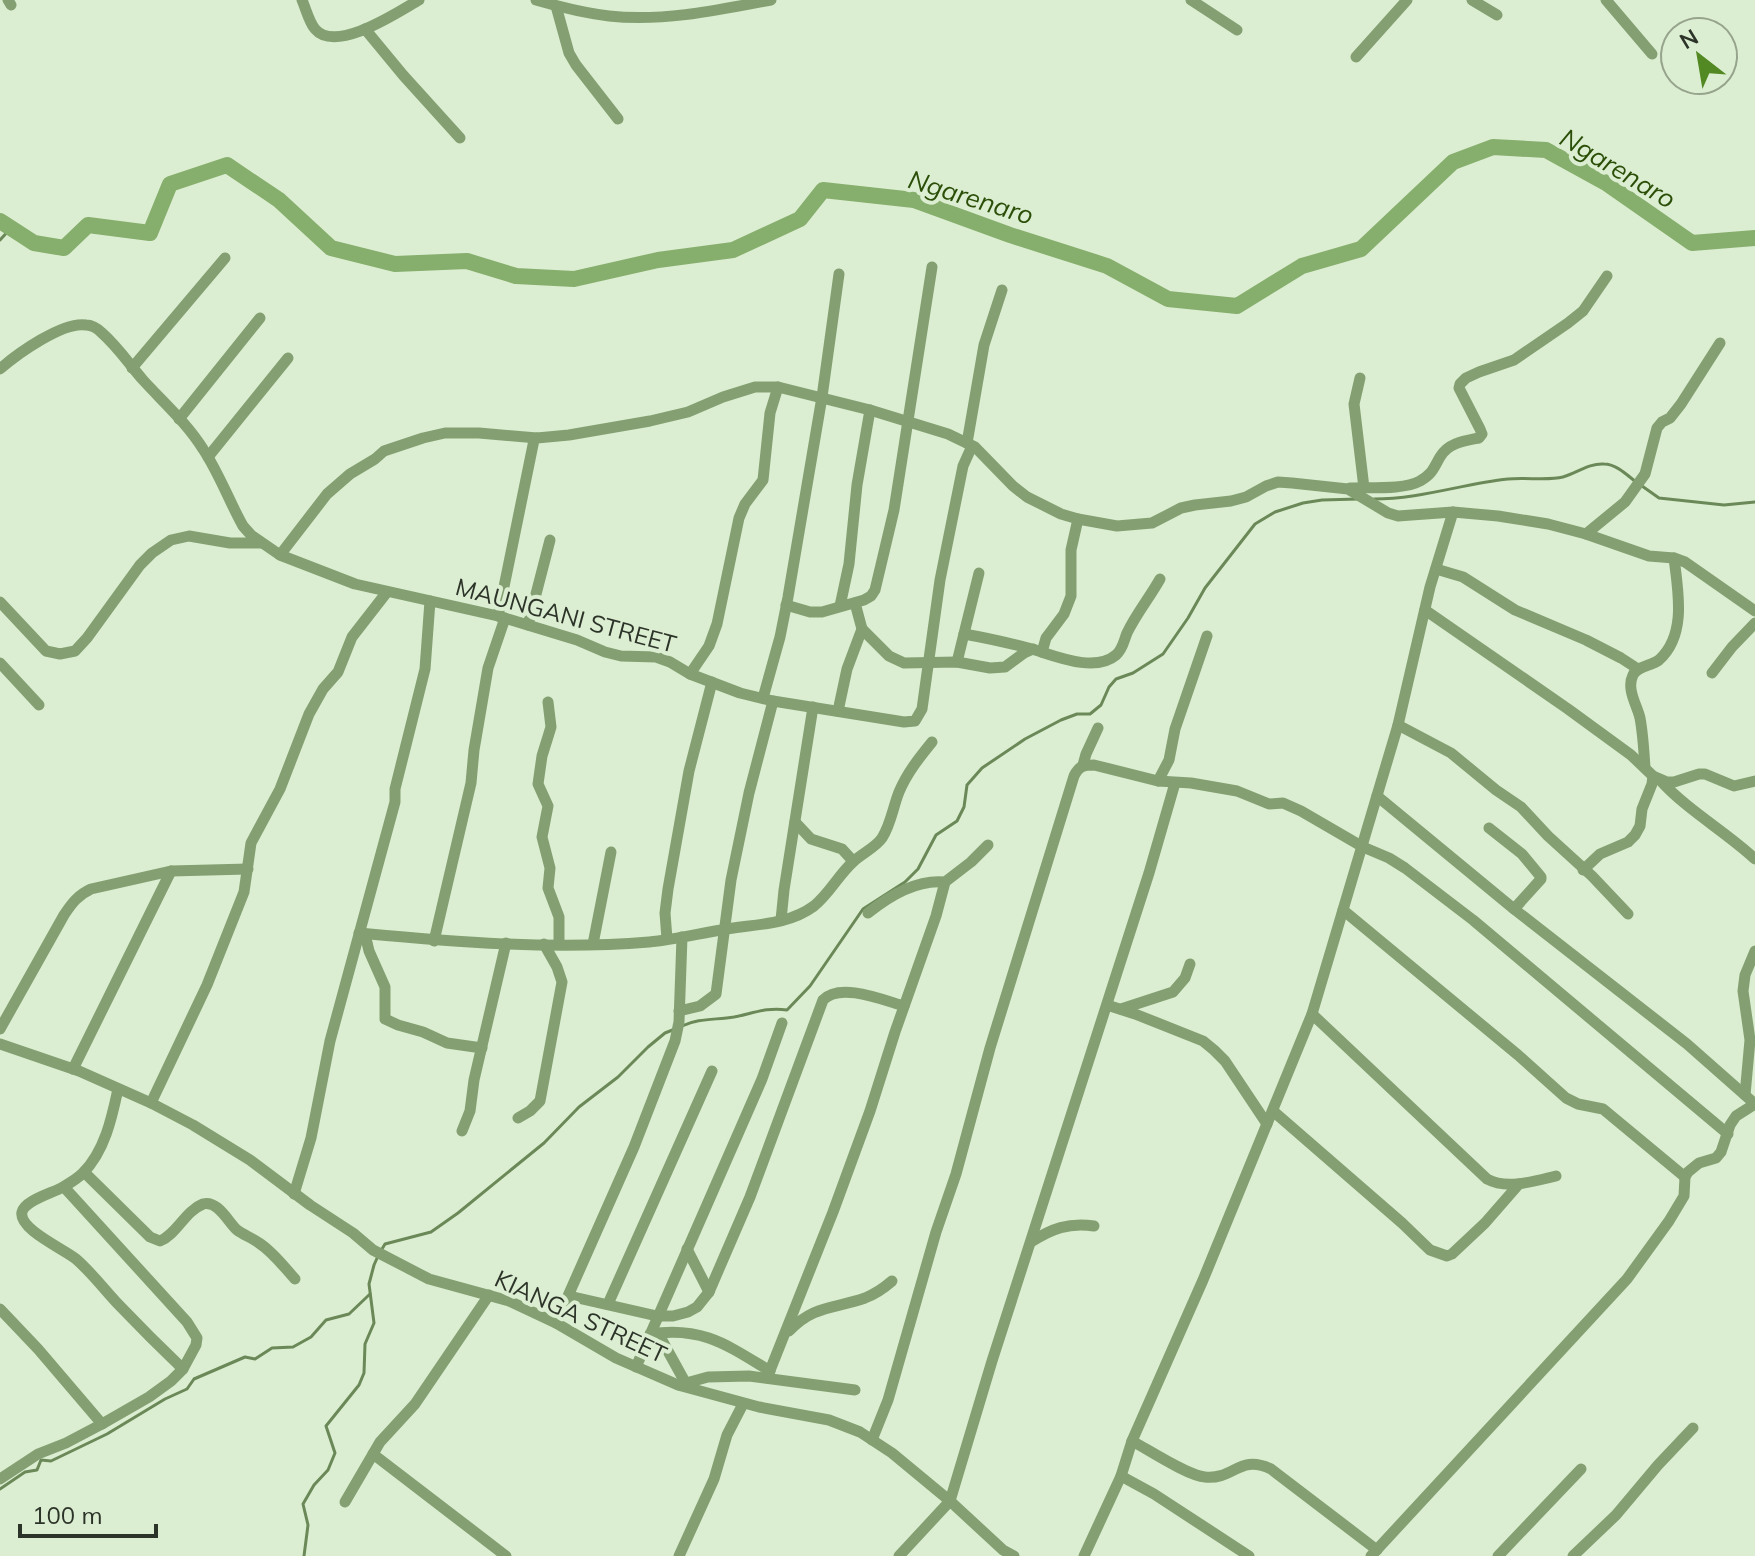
<svg xmlns="http://www.w3.org/2000/svg" width="1755" height="1556" viewBox="0 0 1755 1556" font-family="Mulish,sans-serif">
	<style>
		.lines { fill: none; stroke-linecap: round; stroke-linejoin: round }
		.stream { stroke: #6b8958; stroke-width: 3 }
		.river { stroke: #86ae6d; stroke-width: 16 }
		.minor { stroke: #84a073; stroke-width: 11 }
		.labels { text-anchor: middle; dominant-baseline: central; stroke-width: 8; stroke-linejoin: round; paint-order: stroke }
		.street-label { font-size: 24px; fill: #2c3328; stroke: #dceed1 }
		.water-label { font-size: 26px; font-style: italic; fill: #2b4f09; stroke: #dceed1 }
	</style>
	<rect width="100%" height="100%" fill="#dceed1"/>
	<g class="lines">
		<g class="stream">
			<path d="M 0,240 L 11,228"/>
			<path d="M 1642,486 L 1659,498 L 1724,505 L 1755,502"/>
			<path d="M 1374,499 C 1420,499 1462,484 1508,479 C 1525,477 1548,481 1563,477 C 1577,473 1589,463 1604,464 C 1616,464 1627,475 1636,482"/>
			<path d="M 682,1026 C 698,1018 716,1020 734,1017 C 754,1013 767,1007 787,1010 L 810,986 L 863,909 L 905,882 L 918,869 L 936,835 L 957,821 L 964,807 L 967,785 L 982,768 L 1025,739 L 1061,720 L 1077,714 L 1090,714 L 1101,705 L 1109,687 L 1116,679 L 1133,673 L 1163,654 L 1188,618 L 1205,588 L 1255,524 L 1275,512 L 1303,503 L 1322,500 L 1358,499"/>
			<path d="M 382,1249 L 385,1244 L 431,1232 L 458,1213 L 544,1143 L 579,1107 L 618,1077 L 648,1047 L 665,1033 L 675,1029"/>
			<path d="M 0,1489 L 25,1472 L 37,1470 L 41,1460 L 51,1461 L 107,1434 L 165,1399 L 187,1389 L 194,1379 L 245,1357 L 255,1359 L 272,1348 L 293,1347 L 311,1337 L 326,1320 L 349,1314 L 370,1294"/>
			<path d="M 304,1556 L 308,1525 L 303,1504 L 314,1485 L 328,1470 L 335,1453 L 326,1426 L 359,1385 L 364,1373 L 365,1344 L 374,1323 L 369,1284 L 374,1265 L 378,1256"/>
		</g>
		<path class="river" d="M 0,221 L 34,243 L 64,248 L 88,225 L 150,233 L 170,184 L 227,165 L 279,200 L 331,248 L 395,264 L 467,261 L 516,276 L 574,279 L 658,260 L 733,250 L 800,219 L 823,190 L 914,200 L 1010,235 L 1107,266 L 1168,299 L 1237,306 L 1302,266 L 1361,249 L 1453,162 L 1493,147 L 1546,150 L 1606,183 L 1692,243 L 1755,238"/>
		<g class="minor">
			<path d="M 8,0 L 11,5"/>
			<path d="M 302,0 C 306,9 309,22 315,29 C 336,54 398,12 419,0"/>
			<path d="M 536,0 C 560,7 584,13 609,16 C 663,22 719,10 771,0"/>
			<path d="M 1191,0 L 1237,30"/>
			<path d="M 1472,0 L 1497,15"/>
			<path d="M 1606,0 L 1652,54"/>
			<path d="M 556,6 L 569,53 L 576,65 L 618,119"/>
			<path d="M 365,29 L 403,75 L 460,138"/>
			<path d="M 1356,57 L 1407,0"/>
			<path d="M 132,368 L 225,258"/>
			<path d="M 0,369 C 17,354 63,321 86,325 C 92,325 98,329 102,333 C 118,347 129,364 143,380 C 163,402 187,423 203,449 C 219,473 229,501 243,526 L 251,535 L 280,555 L 355,584 L 498,616 L 577,640 L 605,652 L 621,656 L 656,657 L 670,662 L 690,674 L 740,693 L 773,701 L 904,722 L 915,721 L 922,709 L 940,580 L 963,466 L 972,446"/>
			<path d="M 1360,378 L 1354,404 L 1364,488"/>
			<path d="M 179,419 L 260,318"/>
			<path d="M 967,443 L 984,345 L 1002,290"/>
			<path d="M 208,457 L 288,358"/>
			<path d="M 1350,488 C 1369,487 1404,490 1420,481 C 1433,473 1433,469 1440,457 C 1448,443 1464,441 1479,438 L 1482,434 L 1480,429 L 1459,388 L 1460,384 L 1466,378 L 1479,372 L 1514,360 L 1568,323 L 1583,311 L 1607,276"/>
			<path d="M 1586,534 L 1625,502 L 1645,474 L 1657,428 L 1662,422 L 1670,418 L 1681,404 L 1720,343"/>
			<path d="M 280,555 L 327,494 L 350,474 L 375,459 L 384,451 L 423,438 L 445,433 L 479,433 L 537,438"/>
			<path d="M 1436,569 L 1463,577 L 1515,610 L 1586,640 L 1621,658 L 1638,669"/>
			<path d="M 0,602 L 46,651 L 60,654 L 75,651 L 87,638 L 140,565 L 152,553 L 171,540 L 189,536 L 230,543 L 261,543"/>
			<path d="M 786,605 L 810,612 L 822,612 L 864,600 L 871,596 L 875,590 L 894,510 L 932,267"/>
			<path d="M 840,606 L 849,564 L 857,485 L 870,410"/>
			<path d="M 1425,610 L 1568,709 L 1631,755 L 1653,776 L 1667,782 L 1674,782 L 1699,774 L 1705,774 L 1734,786 L 1755,781"/>
			<path d="M 498,616 L 534,440 L 537,438 L 569,435 L 650,421 L 688,412 L 723,397 L 755,387 L 778,387 L 870,410 L 948,434 L 975,447 L 1013,486 L 1027,497 L 1061,514 L 1078,519 L 1117,526 L 1152,523 L 1181,508 L 1195,505 L 1231,501 L 1246,497 L 1266,486 L 1278,482 L 1292,483 L 1348,489 L 1388,513 L 1398,516 L 1453,512 L 1498,516 L 1548,524 L 1586,534 L 1649,556 L 1674,558 L 1685,562 L 1755,611"/>
			<path d="M 528,625 L 550,540"/>
			<path d="M 862,629 L 889,656 L 904,663 L 957,662 L 990,668 L 1005,667 L 1024,653 L 1033,649"/>
			<path d="M 964,634 C 987,638 1009,643 1032,649 C 1055,656 1095,673 1116,655 C 1123,649 1124,640 1127,633 C 1136,614 1150,597 1160,579"/>
			<path d="M 1042,652 L 1046,638 L 1064,614 L 1071,596 L 1071,550 L 1078,519"/>
			<path d="M 957,662 L 979,573"/>
			<path d="M 0,663 L 39,705"/>
			<path d="M 1712,673 L 1732,647 L 1755,623"/>
			<path d="M 690,674 L 709,646 L 717,624 L 739,518 L 745,504 L 763,480 L 770,413 L 778,387"/>
			<path d="M 763,698 L 780,637 L 788,597 L 822,397 L 839,274"/>
			<path d="M 548,702 L 551,727 L 542,756 L 538,784 L 548,806 L 542,837 L 550,868 L 548,888 L 559,917 L 559,944"/>
			<path d="M 838,711 L 847,669 L 862,629 L 855,603"/>
			<path d="M 1398,725 L 1451,753 L 1496,790 L 1521,807 L 1548,836 L 1592,876 L 1628,914"/>
			<path d="M 1083,765 L 1086,754 L 1098,728"/>
			<path d="M 1645,768 C 1644,751 1643,734 1640,718 C 1637,705 1626,689 1633,675 C 1637,666 1651,666 1659,660 C 1687,635 1678,591 1674,558"/>
			<path d="M 1660,780 C 1688,811 1725,831 1755,859"/>
			<path d="M 1158,781 L 1169,760 L 1175,729 L 1207,636"/>
			<path d="M 1377,796 L 1514,909 L 1687,1044 L 1755,1104"/>
			<path d="M 795,822 L 811,839 L 842,849 L 853,861"/>
			<path d="M 1489,828 L 1522,854 L 1541,877 L 1541,879 L 1514,909"/>
			<path d="M 1583,870 L 1600,854 L 1628,842 L 1635,835 L 1640,826 L 1642,809 L 1652,784 L 1653,776"/>
			<path d="M 1343,910 L 1518,1055 L 1566,1098 L 1578,1104 L 1603,1109 L 1685,1177"/>
			<path d="M 868,913 C 889,896 917,879 945,882 L 971,862 L 988,845"/>
			<path d="M 781,920 L 784,890 L 813,707"/>
			<path d="M 359,933 C 454,942 553,950 649,942 C 673,940 697,934 721,930 C 752,924 787,926 814,906 C 830,893 839,874 854,861 C 863,853 876,847 882,838 C 891,824 893,807 899,792 C 907,773 919,758 932,742"/>
			<path d="M 365,934 L 369,951 L 385,987 L 385,1019 L 398,1025 L 423,1032 L 447,1043 L 482,1048"/>
			<path d="M 667,939 L 665,913 L 668,889 L 689,771 L 712,682"/>
			<path d="M 434,941 L 471,783 L 474,750 L 488,668 L 505,618"/>
			<path d="M 593,944 L 611,852"/>
			<path d="M 1107,1005 L 1135,1014 L 1203,1041 L 1214,1050 L 1225,1061 L 1267,1124"/>
			<path d="M 1121,1009 L 1173,992 L 1185,978 L 1190,964"/>
			<path d="M 679,1011 L 700,1006 L 716,994 L 731,880 L 749,793 L 773,701"/>
			<path d="M 1312,1014 L 1487,1179 C 1507,1190 1535,1181 1556,1176"/>
			<path d="M 0,1029 L 64,915 C 72,903 78,895 91,889 L 171,871 L 248,869"/>
			<path d="M 0,1044 L 79,1071 L 151,1103 L 193,1125 L 250,1160 L 310,1205 L 353,1233 L 373,1250 L 429,1279 L 509,1301 L 556,1323 L 616,1358 L 678,1385 L 759,1407 L 829,1420 L 860,1432 L 892,1453 L 950,1501 L 1003,1550 L 1014,1556"/>
			<path d="M 73,1069 L 171,871"/>
			<path d="M 118,1089 C 112,1117 105,1151 83,1173 C 78,1178 70,1183 63,1187 C 53,1193 25,1200 22,1212 C 18,1229 64,1249 76,1259 C 91,1272 104,1289 118,1304 C 139,1326 161,1348 183,1369"/>
			<path d="M 1745,1095 L 1750,1040 L 1743,991 L 1745,975 L 1755,951"/>
			<path d="M 151,1103 L 207,985 L 244,892 L 251,843 L 280,789 L 309,714 L 323,689 L 338,672 L 352,637 L 387,592"/>
			<path d="M 1273,1111 L 1402,1223 L 1430,1250 L 1447,1256 L 1452,1254 L 1485,1223 L 1519,1184"/>
			<path d="M 518,1118 L 530,1111 L 540,1101 L 562,982 L 557,967 L 544,944"/>
			<path d="M 462,1131 L 470,1111 L 474,1080 L 506,943"/>
			<path d="M 84,1172 L 150,1237 L 160,1241 C 177,1234 185,1211 203,1204 C 218,1200 228,1222 237,1230 C 244,1235 252,1238 259,1243 C 273,1252 284,1267 295,1279"/>
			<path d="M 294,1194 L 311,1138 L 330,1041 L 395,802 L 395,789 L 425,669 L 430,601"/>
			<path d="M 1031,1242 C 1051,1229 1069,1222 1094,1226"/>
			<path d="M 687,1249 L 709,1292"/>
			<path d="M 569,1296 L 657,1316 L 673,1316 L 688,1312 L 697,1307 L 709,1292 L 750,1197 L 823,1000 C 840,982 883,1000 904,1006"/>
			<path d="M 608,1304 L 712,1071"/>
			<path d="M 0,1309 L 38,1349 L 102,1424"/>
			<path d="M 556,1323 L 634,1147 L 675,1041 L 679,1022 L 682,937"/>
			<path d="M 789,1331 C 814,1305 834,1309 865,1298 C 875,1294 884,1288 892,1281"/>
			<path d="M 658,1333 L 685,1382"/>
			<path d="M 650,1334 C 702,1326 727,1345 770,1371"/>
			<path d="M 636,1367 L 762,1079 L 782,1023"/>
			<path d="M 767,1378 L 833,1212 L 870,1111 L 895,1032 L 936,916 L 945,882"/>
			<path d="M 679,1385 L 708,1377 L 749,1376 L 855,1390"/>
			<path d="M 872,1440 L 888,1400 L 936,1232 L 956,1174 L 990,1048 L 1074,776 C 1079,766 1083,765 1094,765 L 1158,781 L 1191,783 L 1237,791 L 1269,804 L 1283,803 L 1301,811 L 1363,847 L 1389,858 L 1405,868 L 1473,920 L 1728,1134"/>
			<path d="M 1132,1441 C 1149,1450 1188,1476 1205,1477 C 1234,1480 1239,1454 1271,1469 L 1377,1550"/>
			<path d="M 373,1454 L 506,1556"/>
			<path d="M 1121,1476 L 1154,1494 L 1249,1556"/>
			<path d="M 0,1479 L 38,1454 L 66,1443 L 102,1424 L 149,1397 L 171,1381 L 183,1369 L 196,1345 L 197,1338 L 187,1322 L 64,1187"/>
			<path d="M 345,1502 L 380,1442 L 415,1404 L 489,1295"/>
			<path d="M 679,1556 L 714,1479 L 727,1435 L 743,1404"/>
			<path d="M 899,1556 L 950,1501 L 992,1361 L 1149,873 L 1175,783"/>
			<path d="M 1084,1556 L 1121,1476 L 1132,1441 L 1203,1280 L 1312,1014 L 1398,725 L 1430,587 L 1453,512"/>
			<path d="M 1371,1556 L 1627,1279 L 1669,1221 L 1684,1196 L 1685,1177 L 1688,1172 L 1699,1163 L 1716,1158 L 1721,1152 L 1730,1125 L 1736,1116 L 1755,1104"/>
			<path d="M 1498,1556 L 1581,1469"/>
			<path d="M 1573,1556 L 1616,1515 L 1658,1465 L 1693,1428"/>
		</g>
	</g>
	<g class="labels">
		<g class="street-label">
			<text transform="translate(566 615) rotate(15)">MAUNGANI STREET</text>
			<text transform="translate(581 1316) rotate(25)">KIANGA STREET</text>
		</g>
		<g class="water-label">
			<text transform="translate(1618 168) rotate(31)">Ngarenaro</text>
			<text transform="translate(971 197) rotate(17)">Ngarenaro</text>
		</g>
	</g>
	<g transform="translate(1699 56) rotate(329)"><circle r="38" fill="#dceed1" stroke="#96a38d" stroke-width="2"/>
	<path d="M0-6L14 30L0 20L-14 30Z" fill="#528923"/>
	<text y="-12" font-size="22" font-weight="bold" text-anchor="middle" fill="#2c3328">N</text>
	</g>
	<path d="M20 1524v12h136v-12" fill="none" stroke="#2c3328" stroke-width="4"/>
	<text x="32" y="1524" font-size="24" fill="#2c3328" stroke="#dceed1" stroke-width="6" paint-order="stroke">100 m</text>
</svg>
